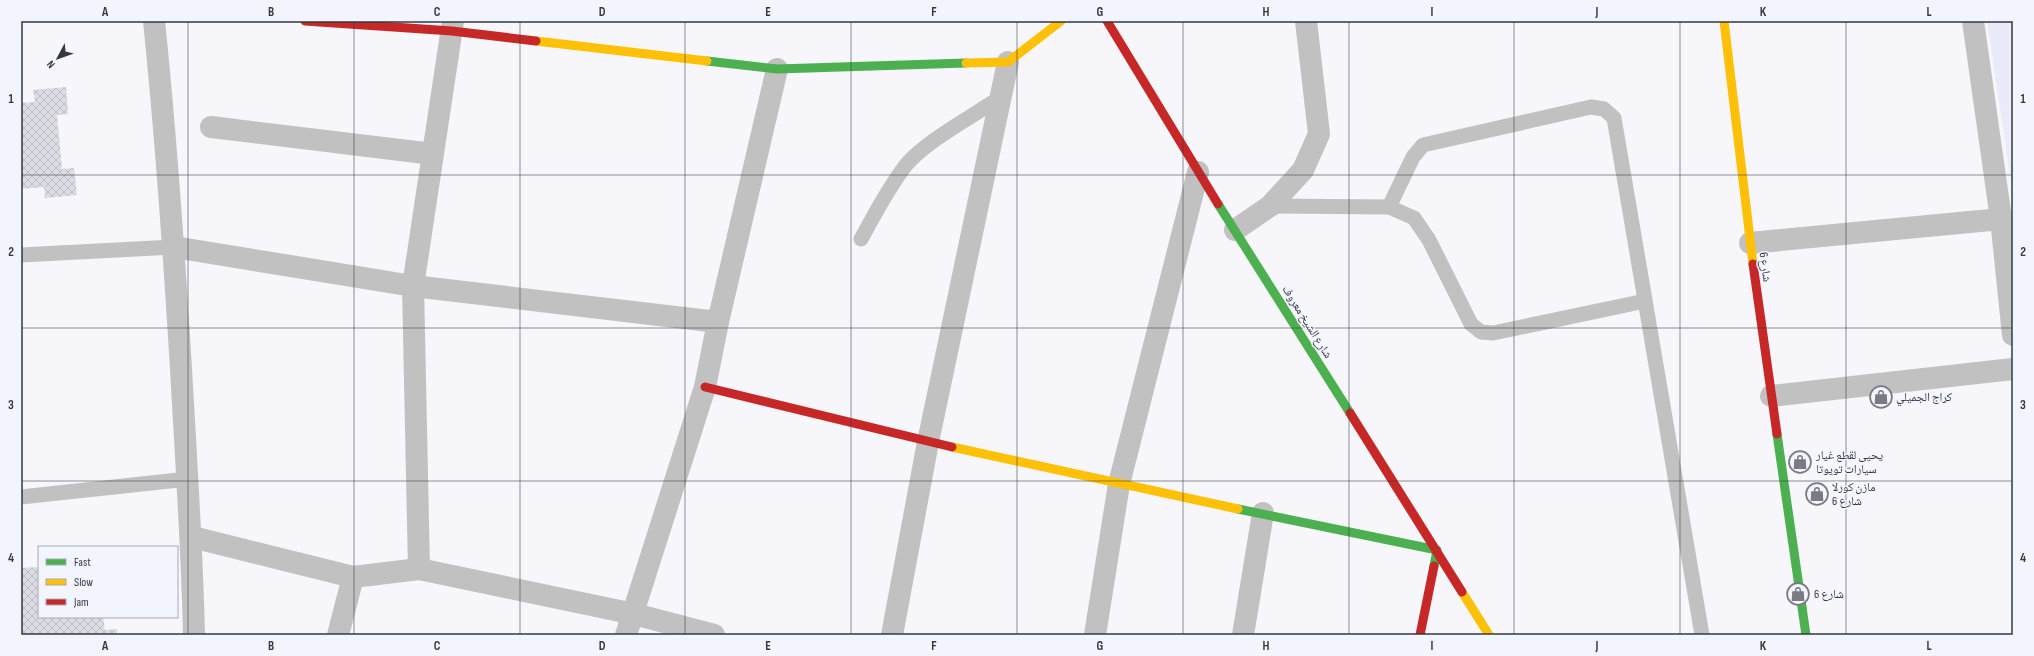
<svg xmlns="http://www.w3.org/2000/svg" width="2034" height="656" viewBox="0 0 2034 656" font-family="'Sofia Sans Condensed','Noto Naskh Arabic',sans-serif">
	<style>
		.built { fill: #eaebf8 }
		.building { fill: url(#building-cross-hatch) }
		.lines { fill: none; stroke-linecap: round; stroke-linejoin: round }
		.lane { stroke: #c0c1c0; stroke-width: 15 }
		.street { stroke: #c0c1c0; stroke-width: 22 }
		.fast { stroke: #4caf50; stroke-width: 9 }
		.slow { stroke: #ffc107; stroke-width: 9 }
		.jam { stroke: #c62828; stroke-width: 9 }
		.grid { fill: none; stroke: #363841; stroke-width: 1; stroke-opacity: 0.55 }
		.labels { text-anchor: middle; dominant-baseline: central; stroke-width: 3; stroke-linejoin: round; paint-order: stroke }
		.street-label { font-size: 12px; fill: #363841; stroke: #f3f5fe }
		.poi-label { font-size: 12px; fill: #363841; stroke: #f3f5fe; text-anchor: start }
		.neatline { fill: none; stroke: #363841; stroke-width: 1.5 }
		.grid-label { font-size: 13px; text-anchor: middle; font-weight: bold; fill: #363841 }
	</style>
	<defs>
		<pattern id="building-cross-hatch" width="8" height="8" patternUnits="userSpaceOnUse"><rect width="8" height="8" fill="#dcdce4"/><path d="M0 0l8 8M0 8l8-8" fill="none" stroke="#bdbec5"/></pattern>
	</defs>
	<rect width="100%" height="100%" fill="#f6f6fb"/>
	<path class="built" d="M 1987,21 L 2013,21 L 2013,196 Z"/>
	<g class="building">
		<path d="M 66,87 L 68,114 L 57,115 L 62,169 L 74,168 L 77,195 L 45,198 L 44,187 L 21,189 L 21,103 L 35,102 L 33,90 Z"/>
		<path d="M 39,567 L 39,617 L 103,617 L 105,630 L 117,629 L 118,635 L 21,635 L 21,568 Z"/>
	</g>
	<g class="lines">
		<g class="lane">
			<path d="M 1270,206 L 1389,207 L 1413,157 L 1423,145 L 1591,107 L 1604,109 L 1614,118 L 1702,635"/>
			<path d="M 1389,207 L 1414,218 L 1429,240 L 1471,324 L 1481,332 L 1493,333 L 1645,301"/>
			<path d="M 861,239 C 875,214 888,188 906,165 C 926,141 973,116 1001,97"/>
			<path d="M 21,255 L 174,247"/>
			<path d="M 21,497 L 188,479"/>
		</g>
		<g class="street">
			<path d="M 154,21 C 166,137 174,253 181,369 C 186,458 192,546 194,635"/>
			<path d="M 1973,21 L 2001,219 L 2013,335"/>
			<path d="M 211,127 L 433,154"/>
			<path d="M 1235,230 L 1270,206 L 1303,170 L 1319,134 L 1306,21"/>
			<path d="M 1750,243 L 2001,219"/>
			<path d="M 174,247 L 413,286 L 718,322"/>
			<path d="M 1771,396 L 2013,369"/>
			<path d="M 192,537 L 353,577 L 419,569 L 634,614 L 714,635"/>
			<path d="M 419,569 L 413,286 L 453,21"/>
			<path d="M 338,635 L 353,577"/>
			<path d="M 626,635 L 705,387 L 718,322 L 777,69"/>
			<path d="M 892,635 L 928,442 L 1008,62"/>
			<path d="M 1095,635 L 1119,484 L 1198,172"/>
			<path d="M 1243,635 L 1263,513"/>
		</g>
		<g class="fast">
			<path d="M 707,61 L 777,69 L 966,63"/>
			<path d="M 1218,204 L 1350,413"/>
			<path d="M 1777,434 L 1806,635"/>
			<path d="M 1238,509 L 1437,550 L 1434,566"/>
		</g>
		<g class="slow">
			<path d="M 1724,21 L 1753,264"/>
			<path d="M 536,41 L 707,61"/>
			<path d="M 966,63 L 1008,62 L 1061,21"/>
			<path d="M 952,447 L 1238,509"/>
			<path d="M 1462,592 L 1489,635"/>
		</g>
		<g class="jam">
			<path d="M 305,21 L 452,31 L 536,41"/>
			<path d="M 1107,21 L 1218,204"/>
			<path d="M 1753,264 L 1777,434"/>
			<path d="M 705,387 L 952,447"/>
			<path d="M 1350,413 L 1462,592"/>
			<path d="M 1420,635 L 1434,566"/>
		</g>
	</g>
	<path class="grid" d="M 188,21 L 188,635M 354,21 L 354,635M 520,21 L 520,635M 685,21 L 685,635M 851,21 L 851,635M 1017,21 L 1017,635M 1183,21 L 1183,635M 1349,21 L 1349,635M 1514,21 L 1514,635M 1680,21 L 1680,635M 1846,21 L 1846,635M 21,175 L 2013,175M 21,328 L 2013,328M 21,481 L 2013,481"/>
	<defs>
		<g id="shop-ring" transform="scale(1.15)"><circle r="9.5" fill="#f3f5fe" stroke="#797a82" stroke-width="1.5"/><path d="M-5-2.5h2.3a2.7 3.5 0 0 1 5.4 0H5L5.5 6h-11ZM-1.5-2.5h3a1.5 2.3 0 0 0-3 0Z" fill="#797a82"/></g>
	</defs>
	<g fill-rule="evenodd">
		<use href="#shop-ring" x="1881" y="397"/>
		<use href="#shop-ring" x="1800" y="462"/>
		<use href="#shop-ring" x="1817" y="494"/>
		<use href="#shop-ring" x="1798" y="594"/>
	</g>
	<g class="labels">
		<g class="street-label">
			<text transform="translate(1765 267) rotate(82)">شارع 6</text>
			<text transform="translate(1307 322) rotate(58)">شارع الشيخ معروف</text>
		</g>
		<g class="poi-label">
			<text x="1896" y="397">كراج الجميلي</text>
			<text x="1816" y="455">يحيى لقطع غيار<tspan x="1816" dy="14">سيارات تويوتا</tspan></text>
			<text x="1832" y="487">مازن كورلا<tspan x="1832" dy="14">شارع 6</tspan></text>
			<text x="1814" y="594">شارع 6</text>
		</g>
	</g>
	<rect width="2034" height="656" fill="none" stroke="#f3f5fe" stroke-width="44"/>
	<rect x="38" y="546" width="140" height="72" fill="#f3f5fe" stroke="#a7a9b2"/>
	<rect x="46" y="559" width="20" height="6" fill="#4caf50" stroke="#a7a9b2"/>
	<text x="74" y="566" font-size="12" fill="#363841">Fast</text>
	<rect x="46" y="579" width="20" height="6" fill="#ffc107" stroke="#a7a9b2"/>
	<text x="74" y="586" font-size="12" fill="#363841">Slow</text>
	<rect x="46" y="599" width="20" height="6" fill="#c62828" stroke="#a7a9b2"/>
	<text x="74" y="606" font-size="12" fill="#363841">Jam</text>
	<g transform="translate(58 58) rotate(229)" stroke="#f3f5fe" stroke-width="3" paint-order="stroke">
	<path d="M0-3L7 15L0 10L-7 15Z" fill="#363841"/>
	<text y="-6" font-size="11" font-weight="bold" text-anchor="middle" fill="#363841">N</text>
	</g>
	<rect x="22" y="22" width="1990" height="612" class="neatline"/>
	<g class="grid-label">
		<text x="105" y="16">A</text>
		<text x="271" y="16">B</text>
		<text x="437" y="16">C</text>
		<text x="602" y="16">D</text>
		<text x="768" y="16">E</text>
		<text x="934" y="16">F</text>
		<text x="1100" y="16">G</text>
		<text x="1266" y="16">H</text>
		<text x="1432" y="16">I</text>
		<text x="1597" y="16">J</text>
		<text x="1763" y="16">K</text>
		<text x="1929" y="16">L</text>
		<text x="11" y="103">1</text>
		<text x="2023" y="103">1</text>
		<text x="11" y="256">2</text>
		<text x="2023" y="256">2</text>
		<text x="11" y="409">3</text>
		<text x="2023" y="409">3</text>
		<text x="11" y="562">4</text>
		<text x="2023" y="562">4</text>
		<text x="105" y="650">A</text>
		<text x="271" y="650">B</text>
		<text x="437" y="650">C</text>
		<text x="602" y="650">D</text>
		<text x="768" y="650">E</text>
		<text x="934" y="650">F</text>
		<text x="1100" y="650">G</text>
		<text x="1266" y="650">H</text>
		<text x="1432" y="650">I</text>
		<text x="1597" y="650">J</text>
		<text x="1763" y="650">K</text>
		<text x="1929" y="650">L</text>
	</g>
</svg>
